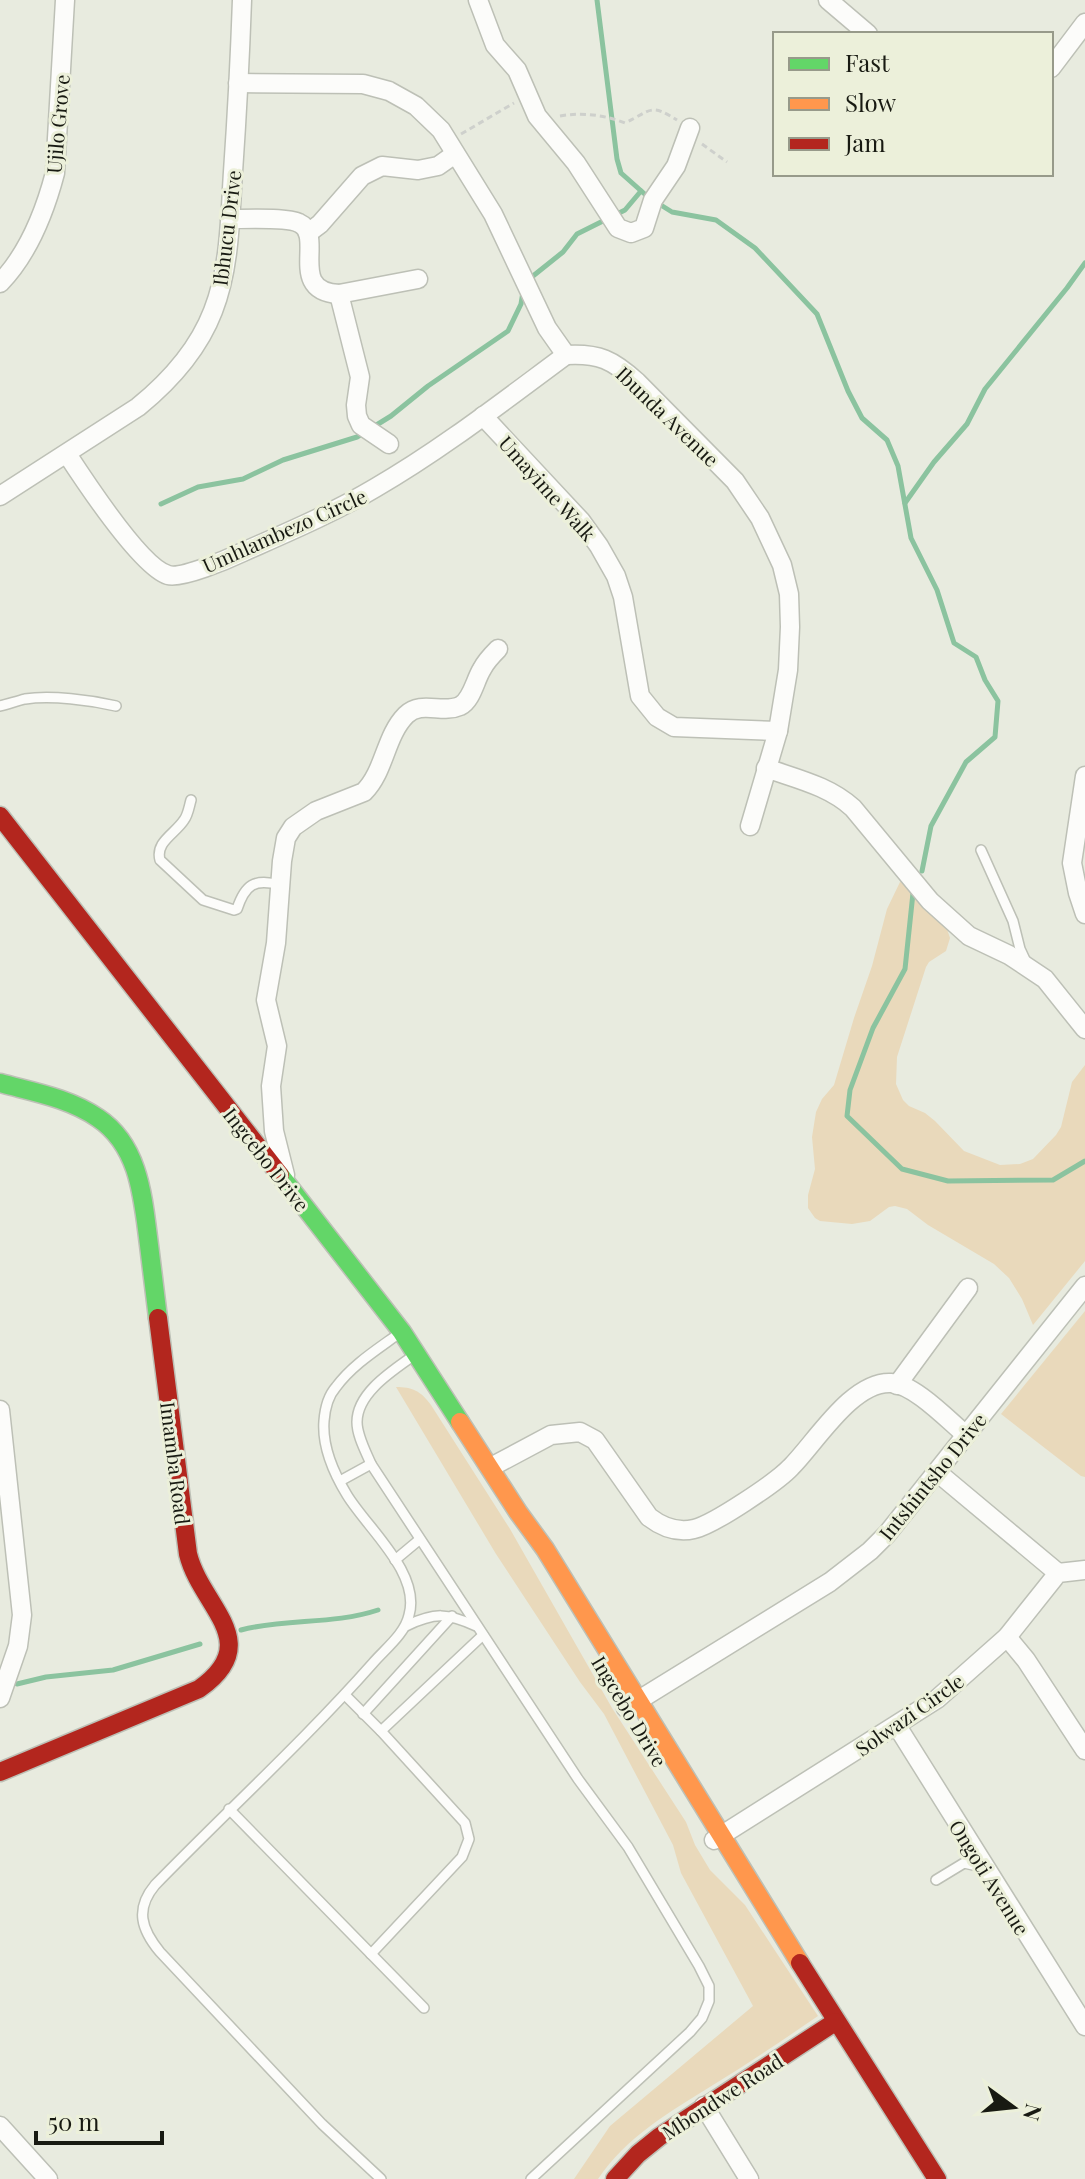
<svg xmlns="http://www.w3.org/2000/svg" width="1085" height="2179" viewBox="0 0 1085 2179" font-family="'Playfair Display',serif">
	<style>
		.green { fill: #e9d9bb }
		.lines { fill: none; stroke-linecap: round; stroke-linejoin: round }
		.stream { stroke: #8bc39f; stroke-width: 5 }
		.lane-casing { stroke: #bdc0b6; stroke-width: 12 }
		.street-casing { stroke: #bdc0b6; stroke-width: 21 }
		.fast-casing { stroke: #bdc0b6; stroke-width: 21 }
		.slow-casing { stroke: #bdc0b6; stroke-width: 21 }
		.jam-casing { stroke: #bdc0b6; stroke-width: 21 }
		.path { stroke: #ced0cc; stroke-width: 3; stroke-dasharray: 6 4; stroke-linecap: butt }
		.lane { stroke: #fcfcfa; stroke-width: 9 }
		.street { stroke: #fcfcfa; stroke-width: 18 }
		.fast { stroke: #63d668; stroke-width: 18 }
		.slow { stroke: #ff974d; stroke-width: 18 }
		.jam { stroke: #b3261e; stroke-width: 18 }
		.labels { text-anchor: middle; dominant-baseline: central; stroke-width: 6; stroke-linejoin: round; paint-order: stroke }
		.street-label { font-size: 20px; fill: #181a12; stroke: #ecf0da }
	</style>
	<rect width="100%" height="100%" fill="#e8ebdf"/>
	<g class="green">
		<path d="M 900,882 L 905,883 L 946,926 L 950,938 L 946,951 L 929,962 L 926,967 L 897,1057 L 896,1084 L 903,1100 L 909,1106 L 925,1113 L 935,1121 L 964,1151 L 1000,1165 L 1020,1164 L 1033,1159 L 1056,1135 L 1061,1127 L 1072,1082 L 1085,1065 L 1085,1261 L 1033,1325 L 1022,1299 L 1009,1278 L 994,1264 L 928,1225 L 907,1209 L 895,1206 L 889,1207 L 870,1221 L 852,1224 L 820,1221 L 815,1218 L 808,1208 L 808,1195 L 815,1169 L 812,1137 L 816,1112 L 822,1099 L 834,1085 L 854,1018 L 872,966 L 887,909 Z"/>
		<path d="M 1085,1311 L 1085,1477 L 1081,1476 L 1001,1414 Z"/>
		<path d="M 396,1387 C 412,1387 421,1391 431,1405 L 510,1529 L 612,1708 L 686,1822 L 695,1845 L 710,1870 L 745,1905 L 818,2016 C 783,2040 749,2063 713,2085 C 670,2112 627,2136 598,2179 L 574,2179 L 610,2126 L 753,2006 L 681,1873 L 673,1845 L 604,1714 L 580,1682 L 496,1554 Z"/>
	</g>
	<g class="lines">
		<g class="stream">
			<path d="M 597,0 L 617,159 L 621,173 L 648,197"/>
			<path d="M 656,202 L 672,212 L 716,220 L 755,248 L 817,314 L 848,391 L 862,418 L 887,440 L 898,466 L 911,538 L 937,590 L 954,643 L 976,657 L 985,680 L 998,701 L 995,737 L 966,762 L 931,826 L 922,871"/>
			<path d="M 528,280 L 563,252 L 577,234 L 625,210 L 641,191"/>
			<path d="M 905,503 L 934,462 L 967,424 L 985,389 L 1067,288 L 1085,263"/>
			<path d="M 161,504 L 198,487 L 243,479 L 283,460 L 357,437 L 391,416 L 428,386 L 508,331 L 521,304 L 523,292"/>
			<path d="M 913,893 L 905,969 L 873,1028 L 850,1090 L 847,1116 L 902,1169 L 948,1181 L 1053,1180 L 1085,1161"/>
			<path d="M 241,1630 C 286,1618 333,1625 378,1610"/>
			<path d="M 17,1684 L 46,1677 L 113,1670 L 200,1644"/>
		</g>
		<g class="lane-casing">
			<g id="lane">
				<path d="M 0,706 C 8,704 17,701 25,699 C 51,695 90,700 116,706"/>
				<path d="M 191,800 C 189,807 188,815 184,820 C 175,834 155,842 160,860 L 203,900 L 234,910 L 237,909 C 245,885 254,878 280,885"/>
				<path d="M 981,850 L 1013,921 L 1020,949 L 1027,964"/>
				<path d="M 413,1356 C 392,1371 357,1393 357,1422 C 357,1436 366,1452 371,1464 L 578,1779 L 628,1847 L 699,1966 L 709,1986 L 709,2001 L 702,2018 L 690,2032 L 531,2179"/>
				<path d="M 340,1481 L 371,1464"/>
				<path d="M 395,1560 L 419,1540"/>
				<path d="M 406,1626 C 435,1612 447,1613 476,1626"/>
				<path d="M 345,1695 L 381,1731 L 465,1823 L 469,1839 L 462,1857 L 371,1954"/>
				<path d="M 363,1714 L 452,1616"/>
				<path d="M 381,1731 L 483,1635"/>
				<path d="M 229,1809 L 424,2008"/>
				<path d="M 936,1880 L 964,1863 L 982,1867"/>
				<path d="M 381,2179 L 322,2124 L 160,1952 C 141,1929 135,1909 155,1885 C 227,1811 305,1740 373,1663 C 385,1649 405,1634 409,1615 C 421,1573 367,1528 347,1495 C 333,1472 322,1447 324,1421 C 325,1408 328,1396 336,1387 C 353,1364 378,1349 401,1332"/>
			</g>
		</g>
		<g class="street-casing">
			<g id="street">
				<path d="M 478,0 L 495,45 L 517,70 L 537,116 L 576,163 L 618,228 L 631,233 L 644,228 L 653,200 L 676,166 L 690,128"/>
				<path d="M 828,0 L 868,34"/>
				<path d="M 1051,68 L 1085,23"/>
				<path d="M 238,83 L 363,84 L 389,91 L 416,106 L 441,130 L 493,214 L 547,328 L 566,355"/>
				<path d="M 230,219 C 245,219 288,217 299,223 C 326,235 286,291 339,294 L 418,279"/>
				<path d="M 308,233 L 320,224 L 362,176 L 382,166 L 418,170 L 438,166 L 455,154"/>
				<path d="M 0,283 C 28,254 45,211 55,173 L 65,0"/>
				<path d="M 339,294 L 360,377 L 356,405 L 357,416 L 361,425 L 389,444"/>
				<path d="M 566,355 C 599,353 613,360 637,382 L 735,481 L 760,518 L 782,565 L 789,594 L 790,627 L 788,670 L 778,731 L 750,826"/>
				<path d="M 483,416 L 581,521 L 599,546 L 616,576 L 623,597 L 640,696 L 657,717 L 674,727 L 778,731"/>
				<path d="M 67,454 C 84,480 141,567 168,575 C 182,579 228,559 243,552 C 288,532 333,513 375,488 C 441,450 505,400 566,355"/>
				<path d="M 0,496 L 138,407 C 170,381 198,350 213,311 C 230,268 230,218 233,172 C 237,115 240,57 242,0"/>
				<path d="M 766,768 C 797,779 829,786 853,808 L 930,901 L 969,936 L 1009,955 L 1045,979 L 1085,1029"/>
				<path d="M 1085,776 L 1072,863 L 1078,893 L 1085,914"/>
				<path d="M 285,1175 L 274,1131 L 271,1086 L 277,1046 L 266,1000 L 276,943 L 282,861 L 286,838 L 293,827 L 316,811 L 364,792 C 385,771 385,736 406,715 C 421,700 442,714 460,706 C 472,700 475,680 482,669 C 486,661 492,655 498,649"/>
				<path d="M 897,1385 L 968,1288"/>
				<path d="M 0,1410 L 22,1615 L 18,1646 L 0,1698"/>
				<path d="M 491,1467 L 551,1435 L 580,1432 L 595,1440 L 649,1517 C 662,1527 677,1533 694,1529 C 713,1525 777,1482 791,1467 C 816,1442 852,1381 891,1383 C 914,1384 948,1420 966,1435"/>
				<path d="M 937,1472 L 1058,1573"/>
				<path d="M 1007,1637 L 1026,1660 L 1085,1750"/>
				<path d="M 626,1708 L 830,1582 L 870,1551 L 887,1534 L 1085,1286"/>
				<path d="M 897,1726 L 1085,2026"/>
				<path d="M 714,1840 L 937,1699 L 1007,1637 L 1058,1573 L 1085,1570"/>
				<path d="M 704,2106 L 749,2179"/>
				<path d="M 0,2126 L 48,2179"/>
			</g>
		</g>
		<g class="fast-casing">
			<g id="fast">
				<path d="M 0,1083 C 33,1092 69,1098 98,1118 C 140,1146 143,1199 149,1245 C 152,1269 155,1293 158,1318"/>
				<path d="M 280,1175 L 402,1332 L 460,1422"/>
			</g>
		</g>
		<g class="slow-casing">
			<path id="slow" d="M 460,1422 L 518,1512 L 545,1549 L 800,1963"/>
		</g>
		<g class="jam-casing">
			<g id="jam">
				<path d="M 0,816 L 280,1175"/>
				<path d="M 0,1772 L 199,1689 C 266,1642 201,1607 188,1554 L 158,1318"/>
				<path d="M 800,1963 L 937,2179"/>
				<path d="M 615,2179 L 638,2154 L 659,2137 L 835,2022"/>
			</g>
		</g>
		<g class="path">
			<path d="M 560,116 C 583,112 604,115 625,123 C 652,110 650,103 677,120"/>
			<path d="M 461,134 L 514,103"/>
			<path d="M 702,144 L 727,162"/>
		</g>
		<use href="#lane" class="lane"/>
		<use href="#street" class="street"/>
		<use href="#fast" class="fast"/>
		<use href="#slow" class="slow"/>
		<use href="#jam" class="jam"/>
	</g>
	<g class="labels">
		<g class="street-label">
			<text transform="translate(57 124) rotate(-85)">Ujilo Grove</text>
			<text transform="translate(226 228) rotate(-83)">Ibhucu Drive</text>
			<text transform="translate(668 416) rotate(44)">Ibunda Avenue</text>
			<text transform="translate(548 488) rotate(48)">Umayime Walk</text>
			<text transform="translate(284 530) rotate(-24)">Umhlambezo Circle</text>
			<text transform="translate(267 1159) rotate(52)">Ingcebo Drive</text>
			<text transform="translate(176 1463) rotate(83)">Imamba Road</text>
			<text transform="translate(932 1476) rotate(-51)">Intshintsho Drive</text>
			<text transform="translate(630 1711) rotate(59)">Ingcebo Drive</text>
			<text transform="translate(909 1714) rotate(-35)">Solwazi Circle</text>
			<text transform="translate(990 1877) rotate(58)">Ongoti Avenue</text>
			<text transform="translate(722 2096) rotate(-33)">Mbondwe Road</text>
		</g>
	</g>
	<rect x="773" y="32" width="280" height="144" fill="#ecf0da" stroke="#979a8a" stroke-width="2"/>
	<rect x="789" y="58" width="40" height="12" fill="#63d668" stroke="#979a8a" stroke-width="2"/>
	<text x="845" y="72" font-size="24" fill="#181a12">Fast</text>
	<rect x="789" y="98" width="40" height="12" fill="#ff974d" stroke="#979a8a" stroke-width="2"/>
	<text x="845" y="112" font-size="24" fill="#181a12">Slow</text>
	<rect x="789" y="138" width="40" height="12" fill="#b3261e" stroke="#979a8a" stroke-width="2"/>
	<text x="845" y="152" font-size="24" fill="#181a12">Jam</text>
	<g transform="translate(1013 2107) rotate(105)" stroke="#ecf0da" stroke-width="6" paint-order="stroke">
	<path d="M0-6L14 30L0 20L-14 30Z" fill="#181a12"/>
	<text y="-12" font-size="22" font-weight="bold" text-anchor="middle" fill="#181a12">N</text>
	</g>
	<path d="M36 2131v12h126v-12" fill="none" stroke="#181a12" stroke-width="4"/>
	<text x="48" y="2131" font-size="24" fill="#181a12" stroke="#ecf0da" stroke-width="6" paint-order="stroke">50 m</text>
</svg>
